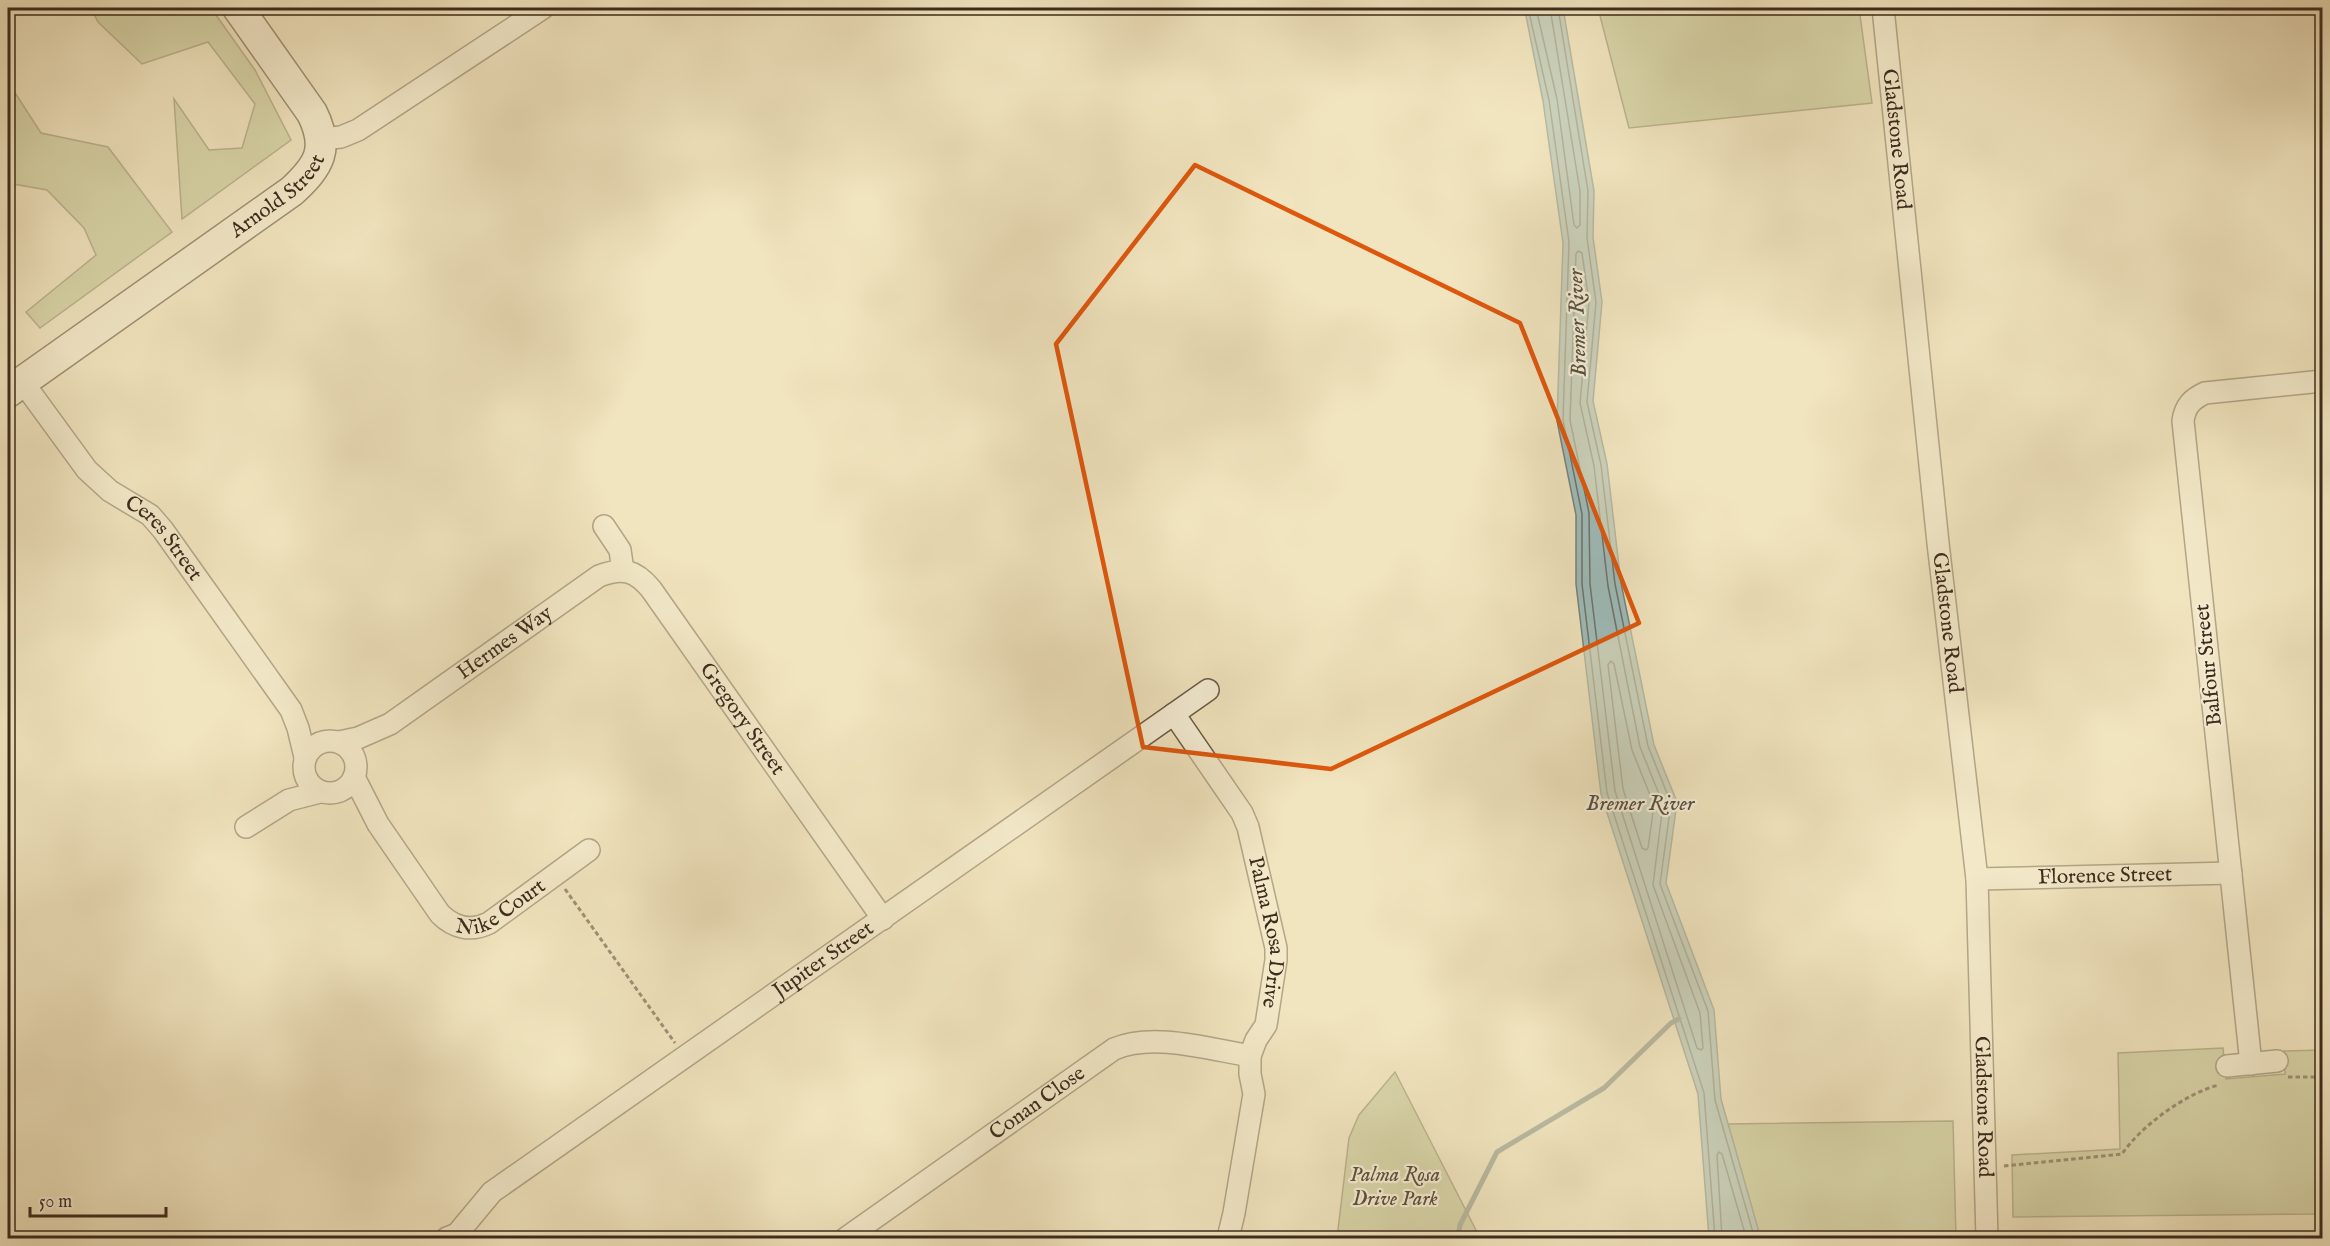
<svg xmlns="http://www.w3.org/2000/svg" width="2330" height="1246" viewBox="0 0 2330 1246" font-family="'IM FELL English',serif">
	<style>
		.green { fill: #bdc390; stroke: #7d7756; stroke-width: 1.5 }
		.water { fill: #9ebdbb; stroke: #77837c; stroke-width: 1.5 }
		.lines { fill: none; stroke-linecap: round; stroke-linejoin: round }
		.shore { stroke: #6e746c; stroke-width: 1.5 }
		.stream { stroke: #77837c; stroke-width: 5 }
		.street-casing { stroke: #6a5a46; stroke-width: 24 }
		.secondary-casing { stroke: #3d2b1d; stroke-width: 33 }
		.path { stroke: #3d2b1d; stroke-width: 3; stroke-dasharray: 4.5 3; stroke-linecap: butt }
		.street { stroke: #f6eed5; stroke-width: 21 }
		.secondary { stroke: #f6eed5; stroke-width: 30 }
		.marked { fill: none; stroke: #df570d; stroke-width: 4.5; stroke-linejoin: round }
		.labels { text-anchor: middle; dominant-baseline: central; stroke-width: 4.5; stroke-linejoin: round; paint-order: stroke }
		.street-label { font-size: 21px; fill: #3d2b1d; stroke: #f6eed5 }
		.park-label { font-size: 21px; font-style: italic; fill: #5d513a; stroke: #f6eed5 }
		.water-label { font-size: 22px; font-style: italic; fill: #555044; stroke: #f6eed5 }
	</style>
	<rect width="100%" height="100%" fill="#f1e5bf"/>
	<filter id="stains"><feTurbulence type="fractalNoise" baseFrequency=".00333" numOctaves="4"/><feColorMatrix values="0 0 0 0 .2 0 0 0 0 .09 0 0 0 0 .02 0 0 0 .5 -.17"/></filter>
	<radialGradient id="worn" r=".72"><stop offset=".6" stop-color="#630" stop-opacity="0"/><stop offset="1" stop-color="#630" stop-opacity=".3"/></radialGradient>
	<g class="green">
		<path d="M 91,8 L 211,8 L 255,70 L 291,140 L 182,219 L 174,99 L 209,150 L 242,148 L 255,104 L 208,42 L 142,64 L 98,22 Z"/>
		<path d="M 1598,8 L 1859,8 L 1872,103 L 1629,128 Z"/>
		<path d="M 8,82 L 41,133 L 108,147 L 172,232 L 40,328 L 26,312 L 96,255 L 84,228 L 47,190 L 8,183 Z"/>
		<path d="M 2223,1048 L 2226,1079 L 2285,1074 L 2284,1051 L 2322,1050 L 2322,1214 L 2013,1217 L 2012,1155 L 2120,1149 L 2118,1053 Z"/>
		<path d="M 1395,1072 L 1480,1238 L 1337,1238 L 1349,1138 L 1359,1115 Z"/>
		<path d="M 1953,1121 L 1956,1238 L 1757,1238 L 1758,1229 L 1728,1124 Z"/>
	</g>
	<path class="water" d="M 1522,8 L 1563,8 L 1594,191 L 1593,237 L 1602,302 L 1593,401 L 1607,464 L 1621,583 L 1654,745 L 1677,802 L 1666,883 L 1714,1010 L 1721,1099 L 1758,1229 L 1757,1238 L 1709,1238 L 1698,1094 L 1601,794 L 1576,584 L 1576,515 L 1557,421 L 1563,243 L 1543,101 L 1526,16 Z"/>
	<g class="lines">
		<g class="shore">
			<path d="M 1528,8 L 1549,100 L 1569,242 L 1563,420 L 1582,514 L 1582,584 L 1607,793 L 1704,1093 L 1715,1238"/>
			<path d="M 1536,8 L 1557,99 L 1574,225 L 1577,228 L 1580,225 L 1580,191 L 1550,8"/>
			<path d="M 1558,8 L 1588,191 L 1587,238 L 1596,302 L 1587,402 L 1601,465 L 1615,584 L 1648,746 L 1671,803 L 1660,884 L 1708,1011 L 1715,1100 L 1752,1229 L 1752,1238"/>
			<path d="M 1578,251 L 1582,253 L 1589,302 L 1580,403 L 1594,466 L 1608,586 L 1640,747 L 1663,804 L 1653,885 L 1700,1013 L 1703,1048 L 1701,1050 L 1697,1048 L 1615,791 L 1590,584 L 1589,513 L 1570,420 L 1576,254 Z"/>
			<path d="M 1611,661 L 1614,664 L 1632,750 L 1654,805 L 1648,848 L 1646,850 L 1642,848 L 1623,789 L 1608,665 Z"/>
			<path d="M 1722,1238 L 1717,1155 L 1719,1152 L 1722,1154 L 1744,1230 L 1744,1238"/>
		</g>
		<path class="stream" d="M 1458,1238 L 1460,1225 L 1497,1152 L 1604,1088 L 1671,1023 L 1679,1019"/>
		<g class="street-casing">
			<g id="street">
				<path id="s1" d="M 1883,8 L 1938,543 L 1977,879 L 1987,1238"/>
				<path d="M 322,139 L 341,137 L 358,130 L 543,8"/>
				<path id="s2" d="M 22,381 L 87,470 L 110,491 L 150,515 L 163,530 L 291,710 L 298,728 L 305,757"/>
				<path d="M 604,526 L 620,550 L 623,571"/>
				<path id="s3" d="M 1174,714 L 1242,813 L 1248,827 L 1276,948 L 1276,960 L 1266,1025 L 1256,1040 L 1250,1056 L 1250,1074 L 1254,1094 L 1234,1213 L 1228,1238"/>
				<circle cx="330" cy="767" r="26"/>
				<path id="s4" d="M 339,742 L 358,738 L 390,724 L 599,576 C 623,567 635,570 651,589 L 883,919"/>
				<path id="s5" d="M 354,777 L 378,824 L 440,914 C 454,928 471,932 489,923 L 589,850"/>
				<path d="M 246,827 L 289,800 L 320,792"/>
				<path id="s6" d="M 1977,879 L 2231,873"/>
				<path d="M 2251,1064 L 2183,421 C 2185,406 2192,399 2205,393 L 2322,381"/>
				<path d="M 2227,1066 L 2277,1061"/>
				<path id="s7" d="M 447,1238 L 457,1234 L 492,1192 L 1208,690"/>
				<path id="s8" d="M 846,1238 L 1114,1049 C 1153,1032 1209,1049 1250,1056"/>
			</g>
		</g>
		<g class="secondary-casing">
			<g id="secondary">
				<path id="s9" d="M 8,392 L 292,191 C 319,166 330,149 312,113 L 238,8"/>
			</g>
		</g>
		<g class="path">
			<path d="M 565,889 L 675,1043"/>
			<path d="M 2288,1077 L 2322,1077"/>
			<path d="M 2004,1166 L 2122,1154 C 2141,1126 2186,1093 2219,1085"/>
		</g>
		<use href="#street" class="street"/>
		<use href="#secondary" class="secondary"/>
	</g>
	<path d="M0 0H2330V1246H0ZM 1195,165 L 1520,323 L 1639,623 L 1331,769 L 1143,747 L 1056,344 Z" fill="#f1e5bf" fill-opacity=".55" fill-rule="evenodd"/>
	<path class="marked" d="M 1195,165 L 1520,323 L 1639,623 L 1331,769 L 1143,747 L 1056,344 Z"/>
	<g class="labels">
		<g class="street-label">
			<text stroke="none"><textPath href="#s1" startOffset="132">Gladstone Road</textPath></text>
			<text stroke="none"><textPath href="#s9" startOffset="334">Arnold Street</textPath></text>
			<text stroke="none"><textPath href="#s2" startOffset="214">Ceres Street</textPath></text>
			<text stroke="none"><textPath href="#s1" startOffset="618">Gladstone Road</textPath></text>
			<text stroke="none"><textPath href="#s4" startOffset="195">Hermes Way</textPath></text>
			<text transform="translate(2209 665) rotate(-96)">Balfour Street</text>
			<text stroke="none"><textPath href="#s4" startOffset="528">Gregory Street</textPath></text>
			<text stroke="none"><textPath href="#s6" startOffset="128">Florence Street</textPath></text>
			<text stroke="none"><textPath href="#s5" startOffset="232">Nike Court</textPath></text>
			<text stroke="none"><textPath href="#s3" startOffset="243">Palma Rosa Drive</textPath></text>
			<text stroke="none"><textPath href="#s7" startOffset="470">Jupiter Street</textPath></text>
			<text stroke="none"><textPath href="#s8" startOffset="234">Conan Close</textPath></text>
			<text stroke="none"><textPath href="#s1" startOffset="1104">Gladstone Road</textPath></text>
		</g>
		<g class="park-label">
			<text x="1395" y="1175">Palma Rosa<tspan x="1395" dy="24">Drive Park</tspan></text>
		</g>
		<g class="water-label">
			<text transform="translate(1578 323) rotate(-92)">Bremer River</text>
			<text x="1640" y="804">Bremer River</text>
		</g>
	</g>
	<rect width="2330" height="1246" fill="none" stroke="#f1e5bf" stroke-width="30"/>
	<rect x="9" y="9" width="2312" height="1228" fill="none" stroke="#3d2b1d" stroke-width="3"/>
	<rect x="15" y="15" width="2300" height="1216" fill="none" stroke="#3d2b1d" stroke-width="1.5"/>
	<path d="M30 1207v9h136v-9" fill="none" stroke="#3d2b1d" stroke-width="3"/>
	<text x="39" y="1207" font-size="18" fill="#3d2b1d" stroke="#f6eed5" stroke-width="4.5" paint-order="stroke">50 m</text>
	<rect width="100%" height="100%" filter="url(#stains)"/>
	<rect width="100%" height="100%" fill="url(#worn)"/>
</svg>
